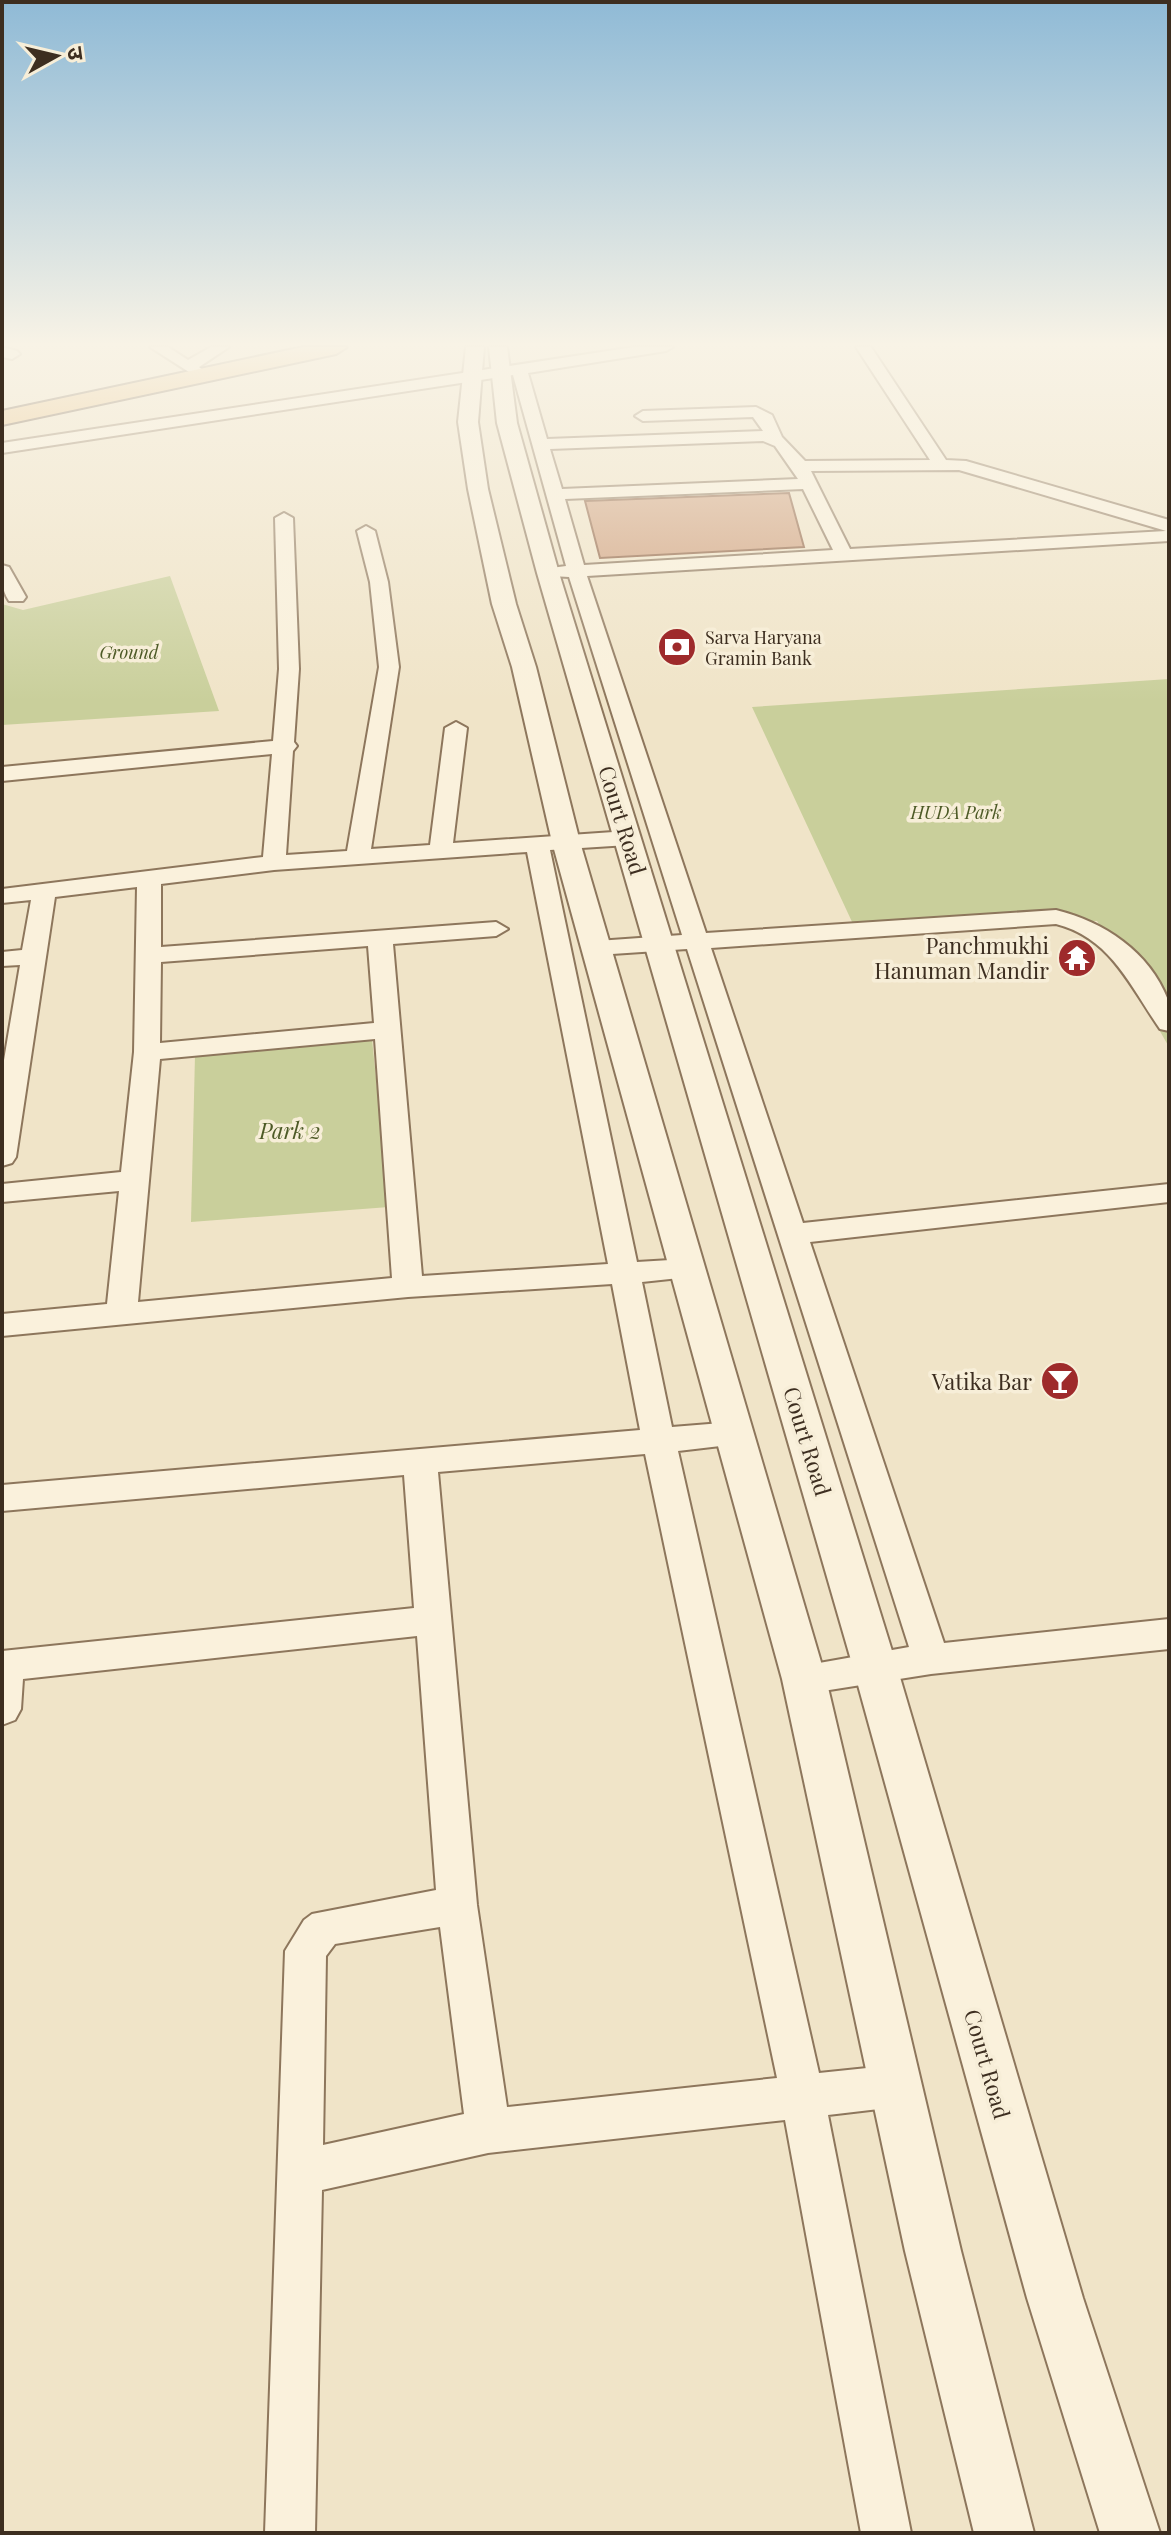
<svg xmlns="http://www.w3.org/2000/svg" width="1171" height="2535" viewBox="0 0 1171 2535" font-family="'Playfair Display','Noto Sans Devanagari',serif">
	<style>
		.green { fill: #c9cf9b }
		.building { fill: #cf9f7d; stroke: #8d5f41; stroke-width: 2 }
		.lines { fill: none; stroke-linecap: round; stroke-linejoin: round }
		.minor-casing { stroke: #8d765c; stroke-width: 4 }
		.tertiary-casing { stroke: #8d765c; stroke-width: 4 }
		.trunk-casing { stroke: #5b4430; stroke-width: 4 }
		.minor { fill: #faf1dc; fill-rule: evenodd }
		.tertiary { fill: #faf1dc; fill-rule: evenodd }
		.trunk { fill: #eabe7c; fill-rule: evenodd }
		.labels { text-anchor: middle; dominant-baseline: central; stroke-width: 7; stroke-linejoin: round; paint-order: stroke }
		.far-poi-label { font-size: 18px; fill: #3d2e20; stroke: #f7eed8; text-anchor: start }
		.far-park-label { font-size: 18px; font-style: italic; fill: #4d5a26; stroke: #f7eed8 }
		.street-label { font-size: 22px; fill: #3d2e20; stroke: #f7eed8 }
		.poi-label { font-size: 22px; fill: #3d2e20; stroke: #f7eed8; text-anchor: end }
		.park-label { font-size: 22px; font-style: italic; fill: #4d5a26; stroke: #f7eed8 }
	</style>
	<rect width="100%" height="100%" fill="#f0e4c8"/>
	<g class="green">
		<path d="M 170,576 L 219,711 L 2,725 L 2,604 L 23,610 Z"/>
		<path d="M 1169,679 L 1169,1047 L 1097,921 L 860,939 L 752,707 Z"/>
		<path d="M 372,1039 L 389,1207 L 191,1222 L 195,1055 Z"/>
	</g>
	<path class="building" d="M 789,493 L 804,547 L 600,558 L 585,501 Z"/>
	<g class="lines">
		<g class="minor-casing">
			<g id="minor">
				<path d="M 2,347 L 17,351 L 20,354 L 12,359 L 2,357 Z"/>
				<path d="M 150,347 L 168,347 L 188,360 L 211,347 L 229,347 L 199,367 L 211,376 L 203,381 Z"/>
				<path d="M 634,347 L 673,347 L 666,351 L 528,373 L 547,439 L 763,431 L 753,417 L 643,421 L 635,416 L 643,411 L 756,407 L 772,415 L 782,437 L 805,461 L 930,460 L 856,347 L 871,347 L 946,460 L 966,461 L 1169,520 L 1169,541 L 587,576 L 706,933 L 1056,910 C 1104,922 1149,951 1168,1000 C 1171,1008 1169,1022 1169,1031 L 1160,1029 C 1130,986 1111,938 1056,924 L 711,948 L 803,1223 L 1169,1184 L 1169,1202 L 810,1242 L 944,1643 L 1169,1619 L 1169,1649 L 931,1674 L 804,1694 L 791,1690 L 786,1679 L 791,1668 L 909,1647 L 687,949 L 597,955 L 585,948 L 597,941 L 682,935 L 569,577 L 551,576 L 549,572 L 551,568 L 566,566 L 513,375 L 2,453 L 2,443 ZM 763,441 L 775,446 L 798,479 L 562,489 L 550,449 ZM 959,470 L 1163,530 L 1166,531 L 850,549 L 811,471 ZM 803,489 L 833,550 L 584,565 L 565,499 Z"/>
				<path d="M 284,513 L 293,518 L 299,669 L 294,742 L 297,746 L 293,751 L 286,855 L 347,851 L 379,667 L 370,582 L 357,531 L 366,526 L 375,531 L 388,582 L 399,667 L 371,849 L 430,845 L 445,728 L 456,722 L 467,728 L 453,843 L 628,831 L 639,838 L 628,845 L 550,850 L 637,1262 L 687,1259 L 698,1262 L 702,1269 L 698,1276 L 642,1282 L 672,1427 L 734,1422 L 746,1425 L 750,1434 L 746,1443 L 678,1451 L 819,2073 L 896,2065 L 911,2071 L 918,2086 L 911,2101 L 896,2107 L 828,2115 L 911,2533 L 861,2533 L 785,2120 L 488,2153 L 322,2190 L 315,2533 L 265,2533 L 285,1951 L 304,1920 L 312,1914 L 436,1890 L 417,1636 L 23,1679 L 21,1709 L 15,1720 L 2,1725 L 2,1651 L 414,1608 L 404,1475 L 2,1511 L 2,1485 L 640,1430 L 612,1284 L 408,1297 L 2,1336 L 2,1314 L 107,1304 L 119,1191 L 2,1202 L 2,1184 L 121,1172 L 134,1052 L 137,887 L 55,897 L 16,1157 L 12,1163 L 2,1166 L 2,1072 L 20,965 L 2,966 L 2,952 L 22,950 L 31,900 L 2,903 L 2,889 L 263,857 L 272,754 L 2,781 L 2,767 L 273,741 L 279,669 L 275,518 ZM 527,852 L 608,1264 L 422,1276 L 393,944 L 496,936 L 508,929 L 496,922 L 161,947 L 161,884 L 274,870 ZM 368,946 L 374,1023 L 160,1043 L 161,962 ZM 375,1039 L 392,1278 L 138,1302 L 160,1059 ZM 645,1454 L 777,2078 L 507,2107 L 477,1905 L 438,1472 ZM 440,1927 L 464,2114 L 323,2145 L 326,1956 L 335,1944 Z"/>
				<path d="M 2,565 L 9,567 L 26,597 L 23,601 L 9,601 C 1,589 2,579 2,565 Z"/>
			</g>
		</g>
		<g class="tertiary-casing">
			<g id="tertiary">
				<path d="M 466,347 L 484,347 L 478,422 L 488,489 L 516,604 L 536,667 L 580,842 L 826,1679 L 961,2251 L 1034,2533 L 974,2533 L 905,2251 L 782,1679 L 552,842 L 512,667 L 492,604 L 468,489 L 458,422 Z"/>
				<path d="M 489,347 L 507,347 L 517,423 L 559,573 L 897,1667 L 1083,2298 L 1160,2533 L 1100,2533 L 1027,2298 L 853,1667 L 537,573 L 497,423 Z"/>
			</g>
		</g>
		<g class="trunk-casing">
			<path id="trunk" d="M 303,347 L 347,347 L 336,354 L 2,425 L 2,411 Z"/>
		</g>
		<use href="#minor" class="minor"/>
		<use href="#tertiary" class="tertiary"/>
		<use href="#trunk" class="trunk"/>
	</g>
	<linearGradient id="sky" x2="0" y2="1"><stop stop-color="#8fbad6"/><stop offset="0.49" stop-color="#f8f3e6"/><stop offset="1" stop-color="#f8f3e6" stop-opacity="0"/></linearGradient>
	<rect width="1171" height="702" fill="url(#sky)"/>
	<defs>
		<g id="bank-disc" transform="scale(2)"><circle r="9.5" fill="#9e2a2b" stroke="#f7eed8"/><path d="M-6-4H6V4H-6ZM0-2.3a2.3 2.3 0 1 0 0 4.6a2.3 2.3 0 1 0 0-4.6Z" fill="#fff"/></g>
		<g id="temple-disc" transform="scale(2)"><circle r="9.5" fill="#9e2a2b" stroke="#f7eed8"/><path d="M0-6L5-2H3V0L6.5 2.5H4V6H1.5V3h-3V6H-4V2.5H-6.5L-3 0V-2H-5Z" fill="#fff"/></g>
		<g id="bar-disc" transform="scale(2)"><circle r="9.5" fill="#9e2a2b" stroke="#f7eed8"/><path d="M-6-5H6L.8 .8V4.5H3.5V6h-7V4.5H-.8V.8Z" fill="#fff"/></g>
	</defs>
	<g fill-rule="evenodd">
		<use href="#bank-disc" x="677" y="647"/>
		<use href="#temple-disc" x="1077" y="958"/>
		<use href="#bar-disc" x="1060" y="1381"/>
	</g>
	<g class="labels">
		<g class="far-poi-label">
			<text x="705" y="637">Sarva Haryana<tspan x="705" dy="21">Gramin Bank</tspan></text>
		</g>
		<g class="far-park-label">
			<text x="129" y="652">Ground</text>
			<text x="956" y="812">HUDA Park</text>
		</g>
		<g class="street-label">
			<text transform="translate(623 820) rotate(73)">Court Road</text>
			<text transform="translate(808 1441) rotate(73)">Court Road</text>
			<text transform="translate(988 2064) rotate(74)">Court Road</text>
		</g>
		<g class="poi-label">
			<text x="1049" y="945">Panchmukhi<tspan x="1049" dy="25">Hanuman Mandir</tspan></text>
			<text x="1032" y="1381">Vatika Bar</text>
		</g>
		<g class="park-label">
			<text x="290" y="1130">Park 2</text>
		</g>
	</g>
	<rect width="1171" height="2535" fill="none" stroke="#3d2e20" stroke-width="8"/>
	<g transform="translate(56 56) rotate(82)" stroke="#f7eed8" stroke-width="6" paint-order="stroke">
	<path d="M0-6L14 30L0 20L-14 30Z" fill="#3d2e20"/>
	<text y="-12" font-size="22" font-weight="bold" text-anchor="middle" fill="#3d2e20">उ</text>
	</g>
</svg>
